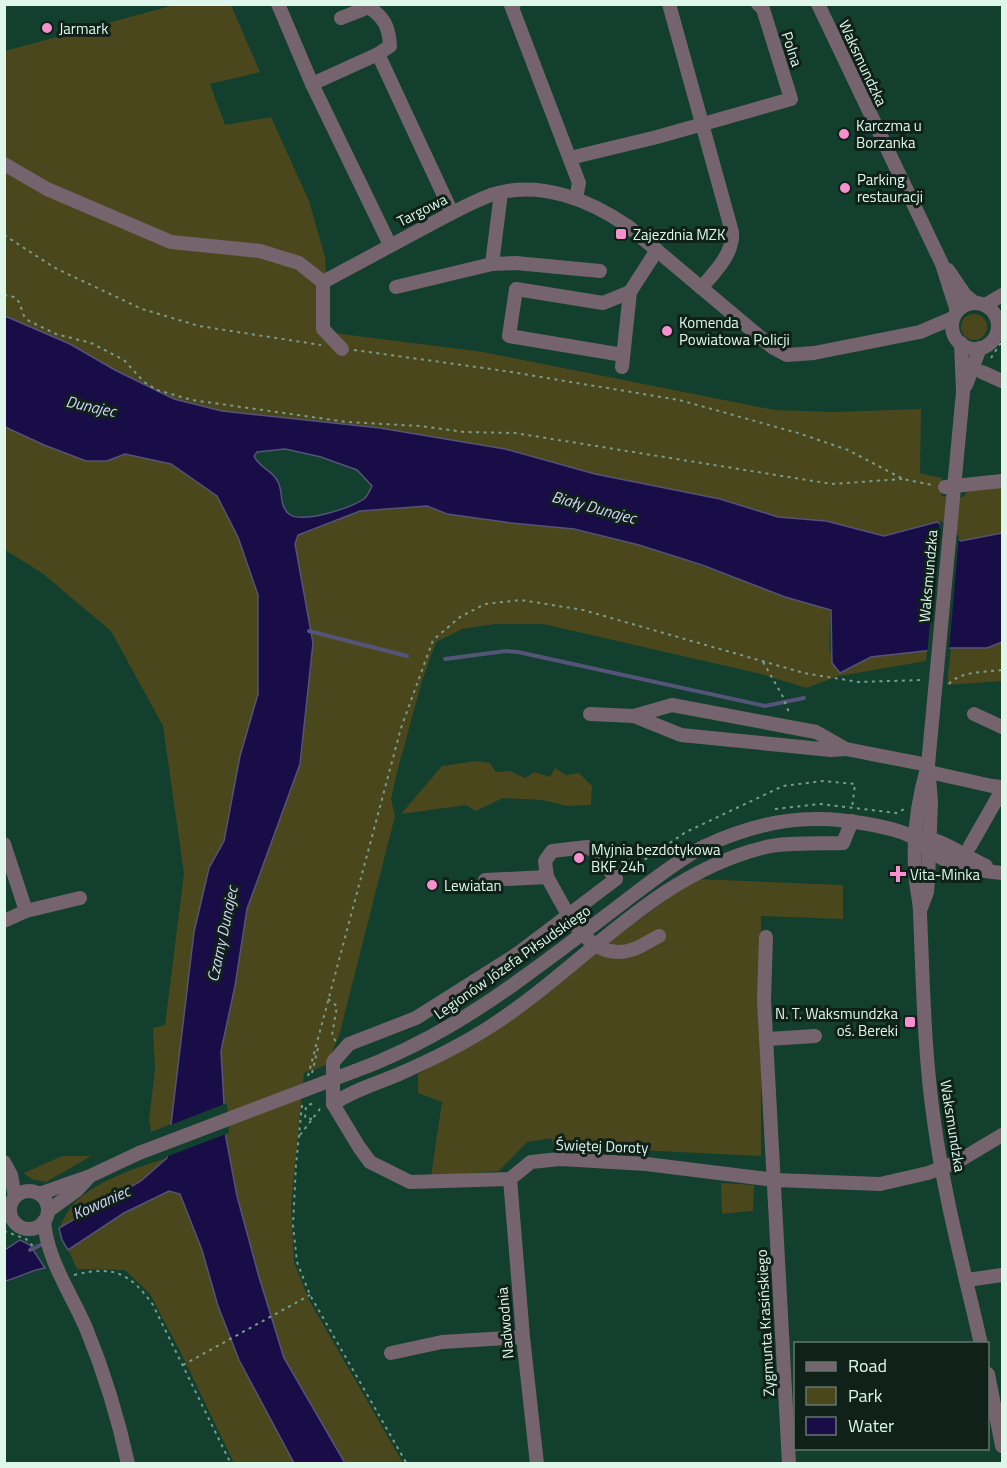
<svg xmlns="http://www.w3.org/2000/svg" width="1007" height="1468" viewBox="0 0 1007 1468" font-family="'Titillium Web',sans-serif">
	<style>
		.green { fill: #4b471c }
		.water { fill: #190d47; stroke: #545378; stroke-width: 1.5; fill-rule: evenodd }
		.pier { fill: #123f2e }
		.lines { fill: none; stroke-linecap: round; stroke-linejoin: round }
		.stream { stroke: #545378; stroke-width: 4 }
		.path { stroke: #799b8d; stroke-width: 2; stroke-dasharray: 3 4.5; stroke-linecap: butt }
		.minor { stroke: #75646d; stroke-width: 14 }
		.minor-bridge { stroke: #75646d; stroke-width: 14 }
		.poi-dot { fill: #f790cd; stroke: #0f2119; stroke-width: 2 }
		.labels { text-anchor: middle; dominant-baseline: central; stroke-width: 6; stroke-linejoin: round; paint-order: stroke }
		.poi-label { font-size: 15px; fill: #dff7eb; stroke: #0f2119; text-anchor: start }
		.street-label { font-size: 15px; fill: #dff7eb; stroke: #0f2119 }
		.water-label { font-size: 16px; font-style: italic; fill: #d4d4fa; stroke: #0f2119 }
	</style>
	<rect width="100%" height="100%" fill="#123f2e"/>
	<g class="green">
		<path d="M 174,5 L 231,5 L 260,72 L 210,84 L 225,125 L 271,117 L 309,201 L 325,257 L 328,301 L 326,332 L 483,352 L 774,410 L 835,412 L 921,409 L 920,473 L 942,478 L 941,496 L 963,497 L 967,492 L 1002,486 L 1002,533 L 961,541 L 937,522 L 885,536 L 826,521 L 778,517 L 720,499 L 595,474 L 505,449 L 380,428 L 222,411 L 174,399 L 115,370 L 70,344 L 5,316 L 5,51 Z"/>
		<circle cx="974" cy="327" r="13"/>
		<path d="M 5,427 L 44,445 L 107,461 L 125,454 L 171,464 L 217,496 L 238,537 L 258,595 L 258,694 L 240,756 L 224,841 L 209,868 L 194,932 L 171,1124 L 151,1132 L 149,1120 L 155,1070 L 153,1028 L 165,1025 L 184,873 L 163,726 L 111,631 L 42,573 L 5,550 Z"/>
		<path d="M 427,506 L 447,514 L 511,523 L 571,529 L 639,545 L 699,565 L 785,597 L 831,610 C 830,632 825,656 840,673 L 871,657 L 927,651 L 926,661 L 839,676 L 806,688 L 761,674 L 543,624 L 495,624 L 462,629 L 436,642 L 422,681 L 397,772 L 391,799 L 395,816 L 339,1036 L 326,1065 L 304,1073 L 291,1207 L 294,1262 L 309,1300 L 403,1463 L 345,1463 L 284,1358 L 259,1277 L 237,1196 L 226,1138 L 221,1051 L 235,986 L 247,909 L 300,764 L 313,643 L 295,544 L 298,535 L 360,511 Z"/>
		<path d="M 1002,642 L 1002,681 L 947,685 L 951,648 L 987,647 Z"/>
		<path d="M 477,761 L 490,763 L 496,772 L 510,771 L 525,778 L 534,772 L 550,777 L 555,768 L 566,775 L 579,773 L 592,786 L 591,805 L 566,806 L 543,800 L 503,798 L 476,811 L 466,805 L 401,814 L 442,766 Z"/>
		<path d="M 695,879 L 843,885 L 843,919 L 761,916 L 761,1156 L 554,1146 L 551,1138 L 527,1142 L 499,1171 L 431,1176 L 442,1102 L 418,1093 L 418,1074 L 473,1044 L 568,975 L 629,927 Z"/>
		<path d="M 62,1156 L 91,1156 L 46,1182 L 32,1179 L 24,1173 Z"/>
		<path d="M 167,1158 L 141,1181 L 59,1228 C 63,1221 66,1213 71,1207 C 93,1181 136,1168 167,1158 Z"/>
		<path d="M 721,1183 L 754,1185 L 753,1211 L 722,1214 Z"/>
		<path d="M 169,1191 L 180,1194 L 201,1248 L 218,1306 L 239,1360 L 294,1463 L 234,1463 L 181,1353 L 150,1294 L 125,1270 L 77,1269 L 68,1250 L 124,1213 Z"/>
	</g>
	<g class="water">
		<path d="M 5,316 L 70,344 L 115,370 L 174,399 L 222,411 L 380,428 L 505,449 L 595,474 L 720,499 L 778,517 L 826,521 L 884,536 L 937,522 L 961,541 L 1002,533 L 1002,642 L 987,648 L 951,648 L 871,657 L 840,673 L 832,663 L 831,610 L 785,597 L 702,565 L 639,545 L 574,529 L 511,523 L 447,514 L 427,506 L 360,511 L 298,535 L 295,544 L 313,643 L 300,764 L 247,909 L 235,986 L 221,1051 L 226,1138 L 237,1196 L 259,1277 L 284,1358 L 345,1463 L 294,1463 L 239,1360 L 218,1306 L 202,1250 L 180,1194 L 169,1191 L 124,1213 L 68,1250 L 62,1240 L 59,1228 L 141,1181 L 167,1158 L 194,932 L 209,868 L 224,841 L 240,756 L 258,694 L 258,595 L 238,537 L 217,496 L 171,464 L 125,454 L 107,461 L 86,461 L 44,445 L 5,427 ZM 285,449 L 321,457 L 357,470 L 372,486 C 370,490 368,495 365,498 C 353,508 301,524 289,514 C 278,505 284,490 277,480 C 271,470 259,467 254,456 L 257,452 Z"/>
		<path d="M 20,1240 L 30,1245 L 45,1268 C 30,1270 19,1278 5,1281 L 5,1250 Z"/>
	</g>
	<g class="pier">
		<path d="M 940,520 L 959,536 L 949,651 L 927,654 Z"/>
		<path d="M 227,1103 L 229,1133 L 163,1158 L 168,1126 Z"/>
	</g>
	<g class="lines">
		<g class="stream">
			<path d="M 309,631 L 407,656"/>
			<path d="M 445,659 L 506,651 L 518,652 L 765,706 L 804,698"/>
			<path d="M 30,1250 L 45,1243"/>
		</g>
		<g class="path">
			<path d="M 4,235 L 55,268 L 142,309 L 199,326 L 321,345"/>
			<path d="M 4,295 L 14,297 L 19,302 L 24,316 L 29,321 L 56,334 L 91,343 L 124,360 L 144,382 L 157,390 L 192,400 L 347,422 L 420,426 L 464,432 L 515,433 L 832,484 L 902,479"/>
			<path d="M 354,350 L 505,371 L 679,400 L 798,433 L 848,450 L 903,479 L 932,485"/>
			<path d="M 991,358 L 1002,341"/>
			<path d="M 763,662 L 782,695 L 790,715"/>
			<path d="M 949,684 C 960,671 987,672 1002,670"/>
			<path d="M 775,809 L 820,804 L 897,813 L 906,808"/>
			<path d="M 626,872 L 686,832 L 783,786 L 823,781 L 855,784 L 852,808"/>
			<path d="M 328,999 L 337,1006 L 332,1035 L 336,1042"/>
			<path d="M 312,1073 L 318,1048 L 314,1046"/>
			<path d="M 308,1076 L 401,728 L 433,640 L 460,617 L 485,604 L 521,600 L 583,610 L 804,673 L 858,682 L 923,680"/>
			<path d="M 302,1105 L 296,1165 L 293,1225 L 297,1262 L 310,1295 L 407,1464"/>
			<path d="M 312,1119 L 305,1118 L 306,1106 L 314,1103 L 313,1101"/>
			<path d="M 300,1135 L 320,1109 L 323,1108"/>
			<path d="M 4,1231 L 26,1239 L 35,1248"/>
			<path d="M 74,1275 C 114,1265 130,1273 153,1305 L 231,1464"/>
			<path d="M 183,1365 L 310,1295"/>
		</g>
		<g class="minor">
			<path d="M 278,4 L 312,84 L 390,245"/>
			<path d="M 514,4 L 511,5 L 579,183 L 576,198"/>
			<path d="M 669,4 L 732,232 C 734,253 715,272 701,288"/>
			<path d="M 818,4 L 942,264 L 957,311"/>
			<path d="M 341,18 L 369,7 C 384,18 389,26 390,46 L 378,54"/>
			<path d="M 312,84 L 378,54 L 452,213"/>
			<path d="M 570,158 L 657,137 L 791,99 L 763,9 L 758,4"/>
			<path d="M 4,164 L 47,189 L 171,242 L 260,251 L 299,263 L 323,282 L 323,329 L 342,349"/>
			<path d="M 501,193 L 492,264 L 516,263 L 600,271"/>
			<path d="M 948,270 L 965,295 L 975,303"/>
			<path d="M 323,282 C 358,263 393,244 429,225 C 449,215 469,203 491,195 C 539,179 590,200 629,227 L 772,347 L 787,355 L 814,353 L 920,332 L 953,318"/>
			<path d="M 396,287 L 492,264"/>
			<circle cx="975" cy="326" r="23"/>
			<path d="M 985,305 L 1002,295"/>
			<path d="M 623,355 L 509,336 L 516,289 L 603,303 L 630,292"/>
			<path d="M 622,367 L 630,292 L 657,250"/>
			<path d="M 982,372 L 1002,381"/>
			<path d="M 966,385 L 980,348"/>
			<path d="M 945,487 L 1002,481"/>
			<path d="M 590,714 L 634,716 L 672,705 L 816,732 L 846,749 L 928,765"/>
			<path d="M 974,714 L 1002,727"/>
			<path d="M 634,716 L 681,735 L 831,750 L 846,749"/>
			<path d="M 928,765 C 917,802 912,842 916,881 C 917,892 920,902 920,913 C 923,983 924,1052 934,1121 C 944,1196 964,1270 981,1344"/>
			<path d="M 929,772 L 992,786 L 1002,787"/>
			<path d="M 922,838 C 937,836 970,859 986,866"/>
			<path d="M 4,844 L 26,911"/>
			<path d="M 970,846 L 1002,790"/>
			<path d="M 547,877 L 545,861 L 552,851 L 587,847 L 596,852 L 616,879 L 517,954 L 416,1018 L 349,1044 L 333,1062 L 333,1104 L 359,1147 L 370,1162 L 410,1182 L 510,1179 L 531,1162 L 560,1159 L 646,1164 L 775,1180 L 880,1184 L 928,1173 L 957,1162 L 1002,1135"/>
			<path d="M 485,880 L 547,877 C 566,909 588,966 634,949 C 643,946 651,940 659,936"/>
			<path d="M 921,908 L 927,892 L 928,881 L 931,802 L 928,765 L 963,392 L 961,343"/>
			<path d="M 4,921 L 26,911 L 80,898"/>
			<path d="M 766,937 L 764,1000 L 789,1464"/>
			<path d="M 768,1039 L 815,1036"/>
			<path d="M 355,1071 C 415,1049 469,1017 521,979 C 560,951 599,921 637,892 C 659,876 681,858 705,846 C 738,831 778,819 814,819 C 838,818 896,826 916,839 C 921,842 925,848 930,851 C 951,866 977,871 1002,873"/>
			<path d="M 333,1104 C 353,1090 376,1084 399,1074 C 431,1060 462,1045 491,1026 C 583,967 652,876 762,848 C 782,842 821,844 843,843 L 852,821"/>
			<path d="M 4,1162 L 11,1175 L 15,1197"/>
			<path d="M 510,1179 L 523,1337 L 537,1464"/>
			<circle cx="29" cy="1210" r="19"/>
			<path d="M 39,1194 L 90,1176 L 139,1153"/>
			<path d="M 48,1211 L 77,1190 L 89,1177"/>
			<path d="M 44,1221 C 47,1260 71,1293 86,1328 C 104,1372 118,1417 128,1464"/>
			<path d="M 967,1280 L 1002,1275"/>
			<path d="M 391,1353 L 442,1342 L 523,1337"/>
			<path d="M 988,1374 L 1002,1446"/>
		</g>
		<path class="minor-bridge" d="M 139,1153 L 355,1071"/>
	</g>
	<g class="poi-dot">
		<circle cx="47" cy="28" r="6"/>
		<circle cx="844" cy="134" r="6"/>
		<circle cx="845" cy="188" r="6"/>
		<rect x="615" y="228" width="12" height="12" rx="3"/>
		<circle cx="667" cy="331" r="6"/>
		<circle cx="579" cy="858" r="6"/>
		<path d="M895 865h6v6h6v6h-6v6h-6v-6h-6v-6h6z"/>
		<circle cx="432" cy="885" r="6"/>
		<rect x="904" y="1016" width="12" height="12" rx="3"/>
	</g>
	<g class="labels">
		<g class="poi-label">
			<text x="59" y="28">Jarmark</text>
			<text x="856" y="125">Karczma u<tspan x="856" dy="17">Borzanka</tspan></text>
			<text x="857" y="179">Parking<tspan x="857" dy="17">restauracji</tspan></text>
			<text x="633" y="234">Zajezdnia MZK</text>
			<text x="679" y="322">Komenda<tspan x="679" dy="17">Powiatowa Policji</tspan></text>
			<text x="591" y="849">Myjnia bezdotykowa<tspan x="591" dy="17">BKF 24h</tspan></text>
			<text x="910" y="874">Vita-Minka</text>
			<text x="444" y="885">Lewiatan</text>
			<text x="898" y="1013" text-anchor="end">N. T. Waksmundzka<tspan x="898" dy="17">oś. Bereki</tspan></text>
		</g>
		<g class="street-label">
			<text transform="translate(792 49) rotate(72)">Polna</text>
			<text transform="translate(863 63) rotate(65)">Waksmundzka</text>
			<text transform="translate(422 210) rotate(-27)">Targowa</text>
			<text transform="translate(928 576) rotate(-85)">Waksmundzka</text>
			<text transform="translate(512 962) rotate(-35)">Legionów Józefa Piłsudskiego</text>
			<text transform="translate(953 1126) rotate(81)">Waksmundzka</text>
			<text transform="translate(602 1146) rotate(2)">Świętej Doroty</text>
			<text transform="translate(505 1323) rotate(-95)">Nadwodnia</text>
			<text transform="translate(765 1323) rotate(-93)">Zygmunta Krasińskiego</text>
		</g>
		<g class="water-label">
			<text transform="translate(91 406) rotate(12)">Dunajec</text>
			<text transform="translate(594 507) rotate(15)">Biały Dunajec</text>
			<text transform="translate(222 934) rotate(-78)">Czarny Dunajec</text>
			<text transform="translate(101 1202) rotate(-24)">Kowaniec</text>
		</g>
	</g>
	<rect width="1007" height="1468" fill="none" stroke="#dff7eb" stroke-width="12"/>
	<rect x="794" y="1342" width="195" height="108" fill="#0f2119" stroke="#62776d" stroke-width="1.5"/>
	<rect x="806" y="1362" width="30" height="9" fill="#75646d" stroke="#62776d" stroke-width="1.5"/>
	<text x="848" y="1372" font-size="18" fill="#dff7eb">Road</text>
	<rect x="806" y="1387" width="30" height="18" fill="#4b471c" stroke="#62776d" stroke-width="1.5"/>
	<text x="848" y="1402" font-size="18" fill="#dff7eb">Park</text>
	<rect x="806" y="1417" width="30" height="18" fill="#190d47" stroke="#62776d" stroke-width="1.5"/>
	<text x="848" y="1432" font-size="18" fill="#dff7eb">Water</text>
</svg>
